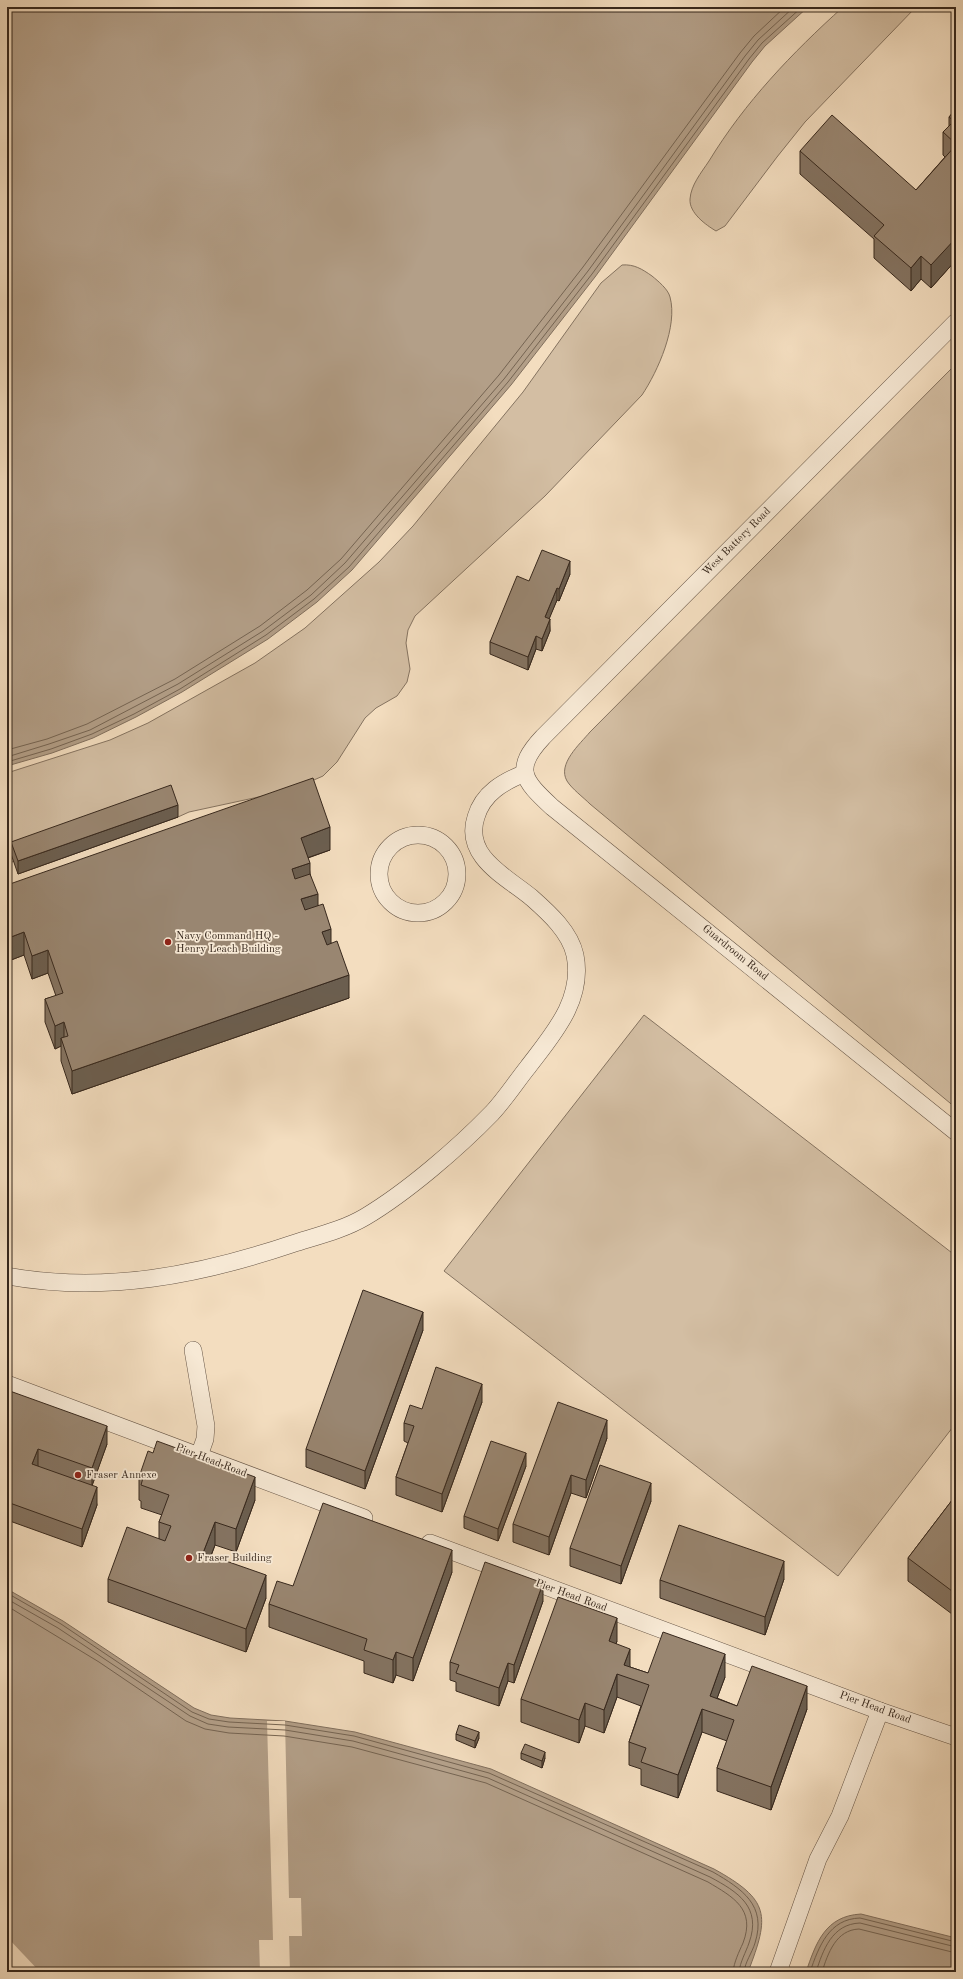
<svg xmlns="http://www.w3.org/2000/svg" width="963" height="1979" viewBox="0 0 963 1979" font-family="'Old Standard TT',serif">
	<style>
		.green { fill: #d3bea3; stroke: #857360 }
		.water { fill: #b39f88; stroke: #816f5d }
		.pier { fill: #f3ddbf }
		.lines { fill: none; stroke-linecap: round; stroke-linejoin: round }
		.shore { stroke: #756452; stroke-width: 1 }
		.service-casing { stroke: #665546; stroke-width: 18 }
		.service { stroke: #f7e9d5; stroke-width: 17 }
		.wall { fill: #847361; stroke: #37281d }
		.shaded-wall { fill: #6b5e4f; stroke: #37281d }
		.building { fill: #998671; stroke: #37281d }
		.poi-dot { fill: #8f2418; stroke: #f7e9d5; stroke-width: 1.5 }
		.labels { text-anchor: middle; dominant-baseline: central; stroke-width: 3.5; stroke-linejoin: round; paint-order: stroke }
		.street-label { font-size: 11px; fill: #37281d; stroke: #f7e9d5 }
		.poi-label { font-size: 11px; fill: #37281d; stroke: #f7e9d5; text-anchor: start }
	</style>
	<rect width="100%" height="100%" fill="#f3ddbf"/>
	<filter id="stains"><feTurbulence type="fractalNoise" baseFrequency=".005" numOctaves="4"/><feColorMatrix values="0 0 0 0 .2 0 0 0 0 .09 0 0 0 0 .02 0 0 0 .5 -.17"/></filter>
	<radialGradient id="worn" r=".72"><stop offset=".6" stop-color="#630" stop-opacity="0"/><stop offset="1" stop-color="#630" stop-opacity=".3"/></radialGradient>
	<g class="green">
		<path d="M 843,7 L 916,7 L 805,122 L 777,157 L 725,226 L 716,231 C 706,225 689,213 690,199 C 691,185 701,173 709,161 C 745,102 792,53 843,7 Z"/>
		<path d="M 622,265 C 634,264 642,269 652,276 C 658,281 668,289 670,297 C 678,326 658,371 642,395 L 545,496 L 415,616 L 408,630 L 406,643 L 410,669 L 407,682 L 397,696 L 376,708 L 365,718 L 337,762 L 323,776 L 291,790 L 189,812 L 178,817 L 171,798 L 7,864 L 7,773 L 110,740 L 148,723 L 255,663 L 305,628 L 379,562 L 413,526 L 523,392 L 601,283 Z"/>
		<path d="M 956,364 L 956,1108 L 590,804 C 583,797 572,789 567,781 C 557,764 580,744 590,732 Z"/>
		<path d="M 644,1015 L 956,1256 L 956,1423 L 838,1576 L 444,1271 Z"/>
	</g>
	<g class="water">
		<path d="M 7,7 L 808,7 L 765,46 L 752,62 L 595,277 L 511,385 L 352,570 L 317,602 L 268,639 L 182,692 L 136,717 L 93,738 L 52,753 L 7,766 Z"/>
		<path d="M 7,1589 L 63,1621 L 194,1708 L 211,1715 L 230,1718 L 285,1721 L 355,1732 L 491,1769 L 714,1869 C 770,1900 770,1915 748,1972 L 7,1972 Z"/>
		<path d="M 861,1914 L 956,1938 L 956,1972 L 806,1972 C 816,1943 825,1916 861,1914 Z"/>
	</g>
	<g class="pier">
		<path d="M 267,1721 L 285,1721 L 289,1898 L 301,1898 L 302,1936 L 289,1936 L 290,1972 L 260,1972 L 259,1940 L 273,1940 Z"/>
		<path d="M 7,1937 L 40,1972 L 7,1972 Z"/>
	</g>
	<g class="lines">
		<g class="shore">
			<path d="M 7,750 L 47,739 L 87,724 L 175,679 L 260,626 L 307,590 L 341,559 L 499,375 L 583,267 L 740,53 L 754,36 L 785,7"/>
			<path d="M 7,757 L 49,744 L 90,730 L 178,684 L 263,631 L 311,595 L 345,563 L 504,379 L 588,271 L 745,56 L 758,40 L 794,7"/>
			<path d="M 7,762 L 51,749 L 92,734 L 134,714 L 180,689 L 266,635 L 314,599 L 349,567 L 508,382 L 592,274 L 749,59 L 762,43 L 802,7"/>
			<path d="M 7,1593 L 61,1624 L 192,1712 L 209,1719 L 229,1722 L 285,1725 L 354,1736 L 489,1773 L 713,1872 C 742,1889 767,1905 755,1943 C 752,1953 745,1962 744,1972"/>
			<path d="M 7,1599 L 58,1628 L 190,1716 L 208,1724 L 228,1727 L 285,1730 L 353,1741 L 488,1778 L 710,1877 C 738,1892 762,1907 749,1943 C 746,1952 740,1962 739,1972"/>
			<path d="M 7,1606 L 99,1662 L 186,1721 L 205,1729 L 229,1733 L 284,1736 L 352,1747 L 486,1783 L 708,1882 C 733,1897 756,1909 743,1943 C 739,1952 734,1962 733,1972"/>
			<path d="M 810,1972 C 819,1946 829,1919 860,1918 L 956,1942"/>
			<path d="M 816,1972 C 823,1950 832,1924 860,1923 L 956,1947"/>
			<path d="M 822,1972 C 828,1953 836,1930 859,1929 L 956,1953"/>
		</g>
		<g class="service-casing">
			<g id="service">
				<path d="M 956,322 L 543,737 C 513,769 523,780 552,807 L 956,1132"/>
				<circle cx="418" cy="874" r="39"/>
				<path d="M 7,1276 C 105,1294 200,1275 292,1244 C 317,1236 343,1230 365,1217 C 407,1192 458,1148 492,1113 C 505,1099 516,1082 528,1067 C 553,1034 584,1000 575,955 C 570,932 549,913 532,898 C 507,877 463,857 476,817 C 483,793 503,782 525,773"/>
				<path d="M 193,1350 L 206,1426 L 205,1439 L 199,1456"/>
				<path d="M 7,1384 L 364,1518"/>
				<path d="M 430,1543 L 880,1711 L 956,1737"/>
				<path d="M 778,1972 L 818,1859 L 840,1816 L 880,1711"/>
			</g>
		</g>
		<use href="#service" class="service"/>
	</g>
	<g class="wall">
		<path d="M 956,109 L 956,260 L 931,288 L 921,279 L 911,291 L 874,258 L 874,239 L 800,174 L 800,151 L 916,190 L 945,157 L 943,155 L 943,132 L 949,126 L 949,117 Z"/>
		<path d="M 570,574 L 559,601 L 557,600 L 549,618 L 550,631 L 542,651 L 536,649 L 528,670 L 490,654 L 490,642 L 529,581 Z"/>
		<path d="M 178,817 L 18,874 L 11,854 L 11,842 Z"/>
		<path d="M 330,850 L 308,858 L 310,874 L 318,906 L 331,943 L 349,998 L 72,1094 L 61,1061 L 61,1046 L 55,1049 L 45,1022 L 45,999 L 56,996 L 48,973 L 32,979 L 24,955 L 11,960 L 7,970 L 7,885 Z"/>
		<path d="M 423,1330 L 365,1489 L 306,1467 L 306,1449 Z"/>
		<path d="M 7,1390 L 107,1444 L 92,1485 L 97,1505 L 82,1547 L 7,1520 Z"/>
		<path d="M 482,1402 L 442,1512 L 396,1495 L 396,1477 L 408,1443 L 404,1441 L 404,1423 Z"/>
		<path d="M 607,1438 L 586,1498 L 571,1493 L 549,1555 L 513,1542 L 513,1524 Z"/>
		<path d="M 526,1466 L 498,1541 L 464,1528 L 464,1516 Z"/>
		<path d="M 139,1477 L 255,1500 L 236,1552 L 215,1545 L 211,1556 L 266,1598 L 246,1652 L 108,1602 L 108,1579 L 159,1539 L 159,1522 L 162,1515 L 141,1508 L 141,1501 L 139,1500 Z"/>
		<path d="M 956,1495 L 956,1617 L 908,1581 L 908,1558 Z"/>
		<path d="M 651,1501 L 621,1584 L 570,1566 L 570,1548 Z"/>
		<path d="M 452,1572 L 413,1681 L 396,1675 L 393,1683 L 364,1673 L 364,1661 L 269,1627 L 269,1604 L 293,1586 Z"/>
		<path d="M 784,1579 L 765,1635 L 660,1598 L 660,1580 Z"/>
		<path d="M 543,1601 L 514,1683 L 508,1681 L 499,1706 L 456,1691 L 456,1682 L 450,1680 L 450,1662 Z"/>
		<path d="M 617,1641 L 616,1644 L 630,1667 L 648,1673 L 725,1677 L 717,1698 L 737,1706 L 807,1709 L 771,1810 L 717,1791 L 717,1768 L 727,1741 L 702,1732 L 678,1798 L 641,1785 L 641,1769 L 629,1765 L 629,1742 L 641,1706 L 617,1697 L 604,1733 L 585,1726 L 579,1743 L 521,1722 L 521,1699 Z"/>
		<path d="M 456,1734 L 479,1738 L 475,1748 L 456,1740 Z"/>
		<path d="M 521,1753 L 545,1758 L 542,1768 L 521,1759 Z"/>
	</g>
	<g class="shaded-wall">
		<path d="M 956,224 L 956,260 L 931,288 L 931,265 Z"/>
		<path d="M 921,256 L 921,279 L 911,291 L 911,268 Z"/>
		<path d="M 570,561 L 570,574 L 559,601 L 559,589 Z"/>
		<path d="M 557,588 L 557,600 L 545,629 L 545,617 Z"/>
		<path d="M 550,619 L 550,631 L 542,651 L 542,639 Z"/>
		<path d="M 536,636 L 536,649 L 528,670 L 528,657 Z"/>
		<path d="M 178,805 L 178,817 L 18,874 L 18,861 Z"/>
		<path d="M 330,827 L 330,850 L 301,860 L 301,838 Z"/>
		<path d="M 310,863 L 310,886 L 292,892 L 292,869 Z"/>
		<path d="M 318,894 L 318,917 L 301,922 L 301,899 Z"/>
		<path d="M 331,929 L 331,952 L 322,955 L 322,932 Z"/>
		<path d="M 24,932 L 24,955 L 11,960 L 7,970 L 7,947 L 11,937 Z"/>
		<path d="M 48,950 L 48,973 L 32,979 L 32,956 Z"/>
		<path d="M 349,975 L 349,998 L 72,1094 L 72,1071 Z"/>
		<path d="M 64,1022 L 64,1045 L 61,1038 L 61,1046 L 55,1049 L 55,1026 Z"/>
		<path d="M 423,1312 L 423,1330 L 365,1489 L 365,1471 Z"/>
		<path d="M 482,1384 L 482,1402 L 442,1512 L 442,1494 Z"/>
		<path d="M 607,1420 L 607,1438 L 586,1498 L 586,1480 Z"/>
		<path d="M 107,1426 L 107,1444 L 92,1486 L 92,1468 Z"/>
		<path d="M 38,1449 L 38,1467 L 32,1464 Z"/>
		<path d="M 526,1453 L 526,1466 L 498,1541 L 498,1529 Z"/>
		<path d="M 571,1475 L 571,1493 L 549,1555 L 549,1537 Z"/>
		<path d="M 255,1477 L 255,1500 L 236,1552 L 236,1529 Z"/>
		<path d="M 651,1483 L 651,1501 L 621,1584 L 621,1566 Z"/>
		<path d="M 97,1487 L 97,1505 L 82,1547 L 82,1529 Z"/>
		<path d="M 215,1522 L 215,1545 L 203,1576 L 203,1553 Z"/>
		<path d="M 452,1550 L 452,1572 L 413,1681 L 413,1658 Z"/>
		<path d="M 784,1561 L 784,1579 L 765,1635 L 765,1617 Z"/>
		<path d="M 266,1575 L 266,1598 L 246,1652 L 246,1629 Z"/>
		<path d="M 543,1583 L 543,1601 L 514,1683 L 514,1665 Z"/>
		<path d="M 617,1618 L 617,1641 L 609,1664 L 609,1641 Z"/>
		<path d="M 630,1649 L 630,1672 L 624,1665 Z"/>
		<path d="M 396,1652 L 396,1675 L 393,1683 L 393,1660 Z"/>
		<path d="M 725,1654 L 725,1677 L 712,1712 L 710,1696 Z"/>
		<path d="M 508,1663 L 508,1681 L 499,1706 L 499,1688 Z"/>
		<path d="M 617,1674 L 617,1697 L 604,1733 L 604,1710 Z"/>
		<path d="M 807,1686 L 807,1709 L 771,1810 L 771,1787 Z"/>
		<path d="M 585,1703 L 585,1726 L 579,1743 L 579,1720 Z"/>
		<path d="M 702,1709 L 702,1732 L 678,1798 L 678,1775 Z"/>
		<path d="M 479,1732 L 479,1738 L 475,1748 L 475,1741 Z"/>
		<path d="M 545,1752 L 545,1758 L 542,1768 L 542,1761 Z"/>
	</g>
	<g class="building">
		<path d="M 956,109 L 956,144 L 943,132 L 954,121 L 949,117 Z"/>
		<path d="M 832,115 L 916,190 L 956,145 L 956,224 L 955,225 L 956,226 L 956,238 L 931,265 L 921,256 L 911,268 L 874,236 L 884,225 L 800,151 Z"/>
		<path d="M 542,550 L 570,561 L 559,589 L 557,588 L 545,617 L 550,619 L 542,639 L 536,636 L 528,657 L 490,642 L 517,576 L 529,581 Z"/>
		<path d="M 313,778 L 330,827 L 301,838 L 310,863 L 292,869 L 295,879 L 310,874 L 318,894 L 301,899 L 305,910 L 323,904 L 331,929 L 322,932 L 327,945 L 337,941 L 349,975 L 72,1071 L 61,1038 L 68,1036 L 64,1022 L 55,1026 L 45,999 L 63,993 L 48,950 L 32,956 L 24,932 L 11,937 L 7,947 L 7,885 Z"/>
		<path d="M 171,785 L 178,805 L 18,861 L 11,842 Z"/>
		<path d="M 363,1290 L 423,1312 L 365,1471 L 306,1449 Z"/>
		<path d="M 436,1367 L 482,1384 L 442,1494 L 396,1477 L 414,1426 L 404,1423 L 410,1405 L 422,1409 Z"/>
		<path d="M 7,1390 L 107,1426 L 92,1468 L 38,1449 L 32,1464 L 97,1487 L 82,1529 L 7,1502 Z"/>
		<path d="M 558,1402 L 607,1420 L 586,1480 L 571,1475 L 549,1537 L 513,1524 Z"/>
		<path d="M 157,1441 L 255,1477 L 236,1529 L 215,1522 L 203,1553 L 266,1575 L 246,1629 L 108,1579 L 127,1527 L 165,1541 L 171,1526 L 159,1522 L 169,1495 L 141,1485 L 143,1478 L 139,1477 L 148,1451 L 153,1453 Z"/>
		<path d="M 491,1441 L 526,1453 L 498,1529 L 464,1516 Z"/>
		<path d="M 600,1465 L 651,1483 L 621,1566 L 570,1548 Z"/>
		<path d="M 956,1495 L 956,1594 L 908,1558 Z"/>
		<path d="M 323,1503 L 452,1550 L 413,1658 L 396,1652 L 393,1660 L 364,1650 L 367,1639 L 269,1604 L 277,1581 L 293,1586 Z"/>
		<path d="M 679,1525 L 784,1561 L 765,1617 L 660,1580 Z"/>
		<path d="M 485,1562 L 543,1583 L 514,1665 L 508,1663 L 499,1688 L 456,1673 L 459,1665 L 450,1662 Z"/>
		<path d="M 558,1597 L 617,1618 L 609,1641 L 630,1649 L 624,1665 L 648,1673 L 663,1632 L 725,1654 L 710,1696 L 737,1706 L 752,1666 L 807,1686 L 771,1787 L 717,1768 L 734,1720 L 702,1709 L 678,1775 L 641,1762 L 646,1748 L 629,1742 L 649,1685 L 617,1674 L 604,1710 L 585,1703 L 579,1720 L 521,1699 Z"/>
		<path d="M 459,1725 L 479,1732 L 475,1741 L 456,1734 Z"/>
		<path d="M 525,1744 L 545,1752 L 542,1761 L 521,1753 Z"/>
	</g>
	<g class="poi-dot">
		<circle cx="168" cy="942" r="4"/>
		<circle cx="78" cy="1475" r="4"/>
		<circle cx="189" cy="1558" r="4"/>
	</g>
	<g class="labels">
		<g class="street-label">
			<text transform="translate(737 542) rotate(-45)">West Battery Road</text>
			<text transform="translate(735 953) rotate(39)">Guardroom Road</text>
			<text transform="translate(211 1461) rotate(21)">Pier Head Road</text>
			<text transform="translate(571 1596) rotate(20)">Pier Head Road</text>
			<text transform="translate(875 1708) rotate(20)">Pier Head Road</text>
		</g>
		<g class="poi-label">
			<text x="176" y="936">Navy Command HQ -<tspan x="176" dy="13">Henry Leach Building</tspan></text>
			<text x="86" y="1475">Fraser Annexe</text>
			<text x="197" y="1558">Fraser Building</text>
		</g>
	</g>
	<rect width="963" height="1979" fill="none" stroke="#f3ddbf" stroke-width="24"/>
	<rect x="8" y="8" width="947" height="1963" fill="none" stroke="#37281d" stroke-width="2"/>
	<rect x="12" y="12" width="939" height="1955" fill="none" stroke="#37281d"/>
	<rect width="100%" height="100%" filter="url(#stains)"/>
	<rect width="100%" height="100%" fill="url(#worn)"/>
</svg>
